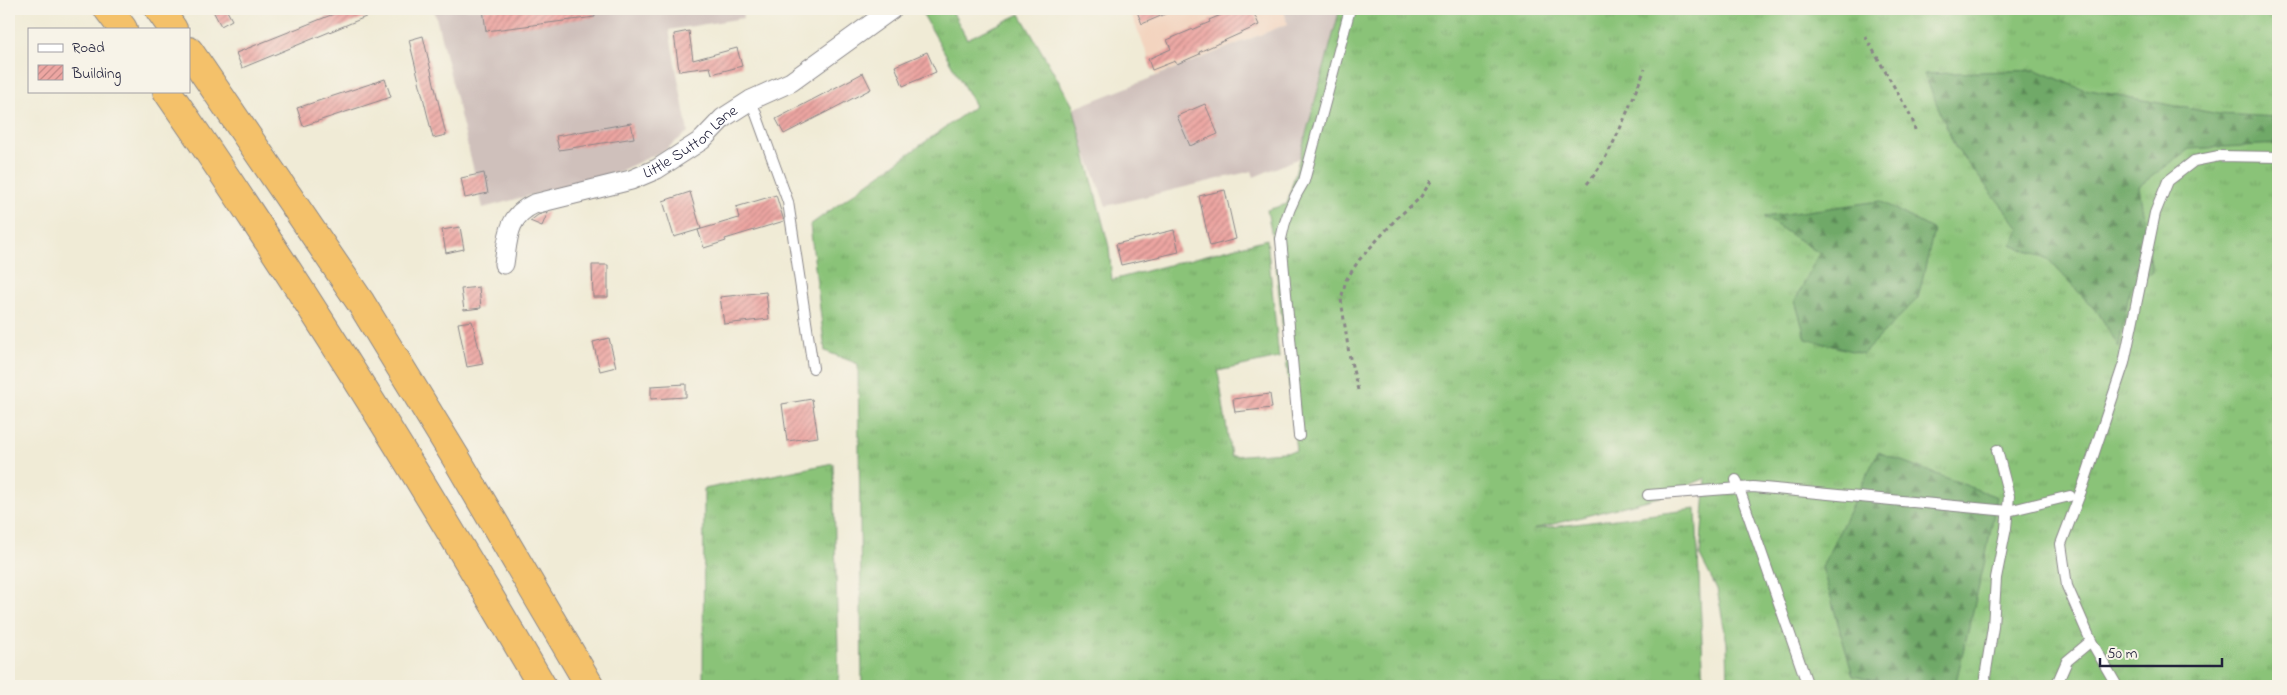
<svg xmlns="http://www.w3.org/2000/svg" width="2287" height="695" viewBox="0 0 2287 695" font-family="'Indie Flower',sans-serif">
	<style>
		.built { fill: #f3d4bf }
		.industrial { fill: #cfc0bb }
		.grass { fill: url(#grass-tufts); stroke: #56725a }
		.forest { fill: url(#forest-firs); stroke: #486652 }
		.building { fill: url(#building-hatch) }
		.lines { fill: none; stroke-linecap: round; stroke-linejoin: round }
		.service-casing { stroke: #898688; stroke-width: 12 }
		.minor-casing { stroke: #898688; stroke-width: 21 }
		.motorway-casing { stroke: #898688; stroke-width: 30 }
		.path { stroke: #898688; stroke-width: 3; stroke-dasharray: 4 4; stroke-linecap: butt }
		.service { stroke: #fff; stroke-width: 10 }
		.minor { stroke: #fff; stroke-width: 19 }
		.motorway { stroke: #f4c16a; stroke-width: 28 }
		.labels { text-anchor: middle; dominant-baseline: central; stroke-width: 4.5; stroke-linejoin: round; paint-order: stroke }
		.street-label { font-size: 16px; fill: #22223b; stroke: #f7f3e8 }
	</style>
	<defs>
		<pattern id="grass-tufts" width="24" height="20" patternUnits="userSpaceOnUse" patternTransform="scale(1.25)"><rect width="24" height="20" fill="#8ac378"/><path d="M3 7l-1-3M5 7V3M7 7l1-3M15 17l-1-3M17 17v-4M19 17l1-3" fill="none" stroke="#77a769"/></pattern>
		<pattern id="forest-firs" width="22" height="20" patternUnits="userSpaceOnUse" patternTransform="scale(1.25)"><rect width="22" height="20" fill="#6fa968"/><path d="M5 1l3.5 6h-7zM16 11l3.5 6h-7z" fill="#5b8957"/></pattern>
		<pattern id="building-hatch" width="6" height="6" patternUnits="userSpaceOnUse" patternTransform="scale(1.25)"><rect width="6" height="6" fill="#eda6a2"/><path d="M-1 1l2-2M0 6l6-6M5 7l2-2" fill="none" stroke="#c08785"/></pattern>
	</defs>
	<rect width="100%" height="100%" fill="#f7f3e8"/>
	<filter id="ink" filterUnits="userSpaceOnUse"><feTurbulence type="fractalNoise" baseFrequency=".02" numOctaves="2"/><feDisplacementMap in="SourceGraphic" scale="10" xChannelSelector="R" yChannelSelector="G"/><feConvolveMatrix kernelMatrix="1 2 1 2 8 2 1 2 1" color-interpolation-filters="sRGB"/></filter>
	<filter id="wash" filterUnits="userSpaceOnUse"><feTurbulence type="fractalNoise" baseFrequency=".0096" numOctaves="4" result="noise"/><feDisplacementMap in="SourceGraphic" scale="20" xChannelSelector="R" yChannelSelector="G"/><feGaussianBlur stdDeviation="1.12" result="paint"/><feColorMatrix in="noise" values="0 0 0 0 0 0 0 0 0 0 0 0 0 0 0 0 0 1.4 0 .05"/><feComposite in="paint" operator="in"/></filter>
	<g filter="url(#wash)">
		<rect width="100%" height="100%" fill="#f0ebd6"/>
		<path class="built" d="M 1129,9 L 1284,9 L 1287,24 L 1156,75 Z"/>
		<g class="industrial">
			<path d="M 434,9 L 742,9 L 743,18 L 669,30 L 688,132 L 665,150 L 618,172 L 483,208 Z"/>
			<path d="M 1284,9 L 1342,9 L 1304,156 L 1254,177 L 1252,171 L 1106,206 L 1070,110 L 1287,24 Z"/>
		</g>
		<g class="grass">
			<path d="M 920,9 L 951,9 L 967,39 L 1020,14 L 1073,106 L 1109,247 L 1112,280 L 1267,239 L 1279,358 L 1218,371 L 1231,456 L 1296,451 L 1274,247 L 1267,210 L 1287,204 L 1340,9 L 2278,9 L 2278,686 L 1728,686 L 1727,643 L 1717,589 L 1700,556 L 1706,478 L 1660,497 L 1534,529 L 1696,509 L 1704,686 L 862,686 L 858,364 L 825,351 L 810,225 L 975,106 Z"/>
			<path d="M 833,463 L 839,686 L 703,686 L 704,489 Z"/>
		</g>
		<g class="forest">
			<path d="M 2037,70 L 2079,88 L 2219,114 L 2278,117 L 2278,144 L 2189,149 L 2139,186 L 2152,272 L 2130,288 L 2119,347 L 2099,314 L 2048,259 L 2011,245 L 2020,229 L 1955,147 L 1924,74 Z"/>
			<path d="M 1880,201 L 1934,230 L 1918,298 L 1863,354 L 1806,339 L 1795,301 L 1819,253 L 1764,217 Z"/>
			<path d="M 1878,452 L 1997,497 L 1984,565 L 1955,686 L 1898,686 L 1853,676 L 1822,567 Z"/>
		</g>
		<g id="blocks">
			<g class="building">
				<path d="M 212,9 L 226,9 L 232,20 L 221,26 Z"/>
				<path d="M 346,9 L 385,9 L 242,68 L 236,53 Z"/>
				<path d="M 483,9 L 594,9 L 595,17 L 486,31 Z"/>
				<path d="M 1136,9 L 1177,9 L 1142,24 Z"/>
				<path d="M 1235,9 L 1252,9 L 1259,25 L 1199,52 L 1200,54 L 1177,64 L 1175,61 L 1152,70 L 1148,59 L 1171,49 L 1167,40 L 1210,22 L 1209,20 Z"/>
				<path d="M 689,31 L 693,60 L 737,48 L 742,66 L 712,74 L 710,67 L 679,71 L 674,34 Z"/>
				<path d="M 423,36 L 446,135 L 433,138 L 409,40 Z"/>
				<path d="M 927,52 L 936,72 L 903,86 L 895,66 Z"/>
				<path d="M 863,73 L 871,89 L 784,134 L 776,119 Z"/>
				<path d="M 385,79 L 391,97 L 303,126 L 297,108 Z"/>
				<path d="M 1205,104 L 1218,134 L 1190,146 L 1177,116 Z"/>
				<path d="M 631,123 L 634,138 L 559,150 L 556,136 Z"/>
				<path d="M 484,173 L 488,193 L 465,198 L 461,178 Z"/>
				<path d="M 1225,190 L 1236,239 L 1210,246 L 1199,196 Z"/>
				<path d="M 690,192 L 701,229 L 674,237 L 663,201 Z"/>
				<path d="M 776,195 L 784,221 L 725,239 L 726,241 L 704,248 L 698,230 L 739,218 L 736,207 Z"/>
				<path d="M 548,212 L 542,226 L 530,221 L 538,215 Z"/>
				<path d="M 460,227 L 464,249 L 446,253 L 442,230 Z"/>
				<path d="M 1174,230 L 1179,252 L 1121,265 L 1116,244 Z"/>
				<path d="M 592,265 L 608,265 L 608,297 L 593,297 Z"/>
				<path d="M 479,287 L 481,308 L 464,310 L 461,289 Z"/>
				<path d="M 766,292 L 769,319 L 724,324 L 720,297 Z"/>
				<path d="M 472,321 L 483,364 L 467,367 L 458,323 Z"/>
				<path d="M 609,338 L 616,367 L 600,371 L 593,342 Z"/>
				<path d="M 686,384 L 686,397 L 651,399 L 651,386 Z"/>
				<path d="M 1270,394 L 1272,408 L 1235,412 L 1233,399 Z"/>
				<path d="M 812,399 L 818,437 L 787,441 L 782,404 Z"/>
			</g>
		</g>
	</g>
	<g filter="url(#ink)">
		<use href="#blocks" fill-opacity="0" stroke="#898688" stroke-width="1"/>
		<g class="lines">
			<g class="service-casing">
				<g id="service">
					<path d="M 751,100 L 788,202 L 813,368"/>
					<path d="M 1299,436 L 1281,239 C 1285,217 1292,200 1304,181 L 1350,9"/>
					<path d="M 1736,480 L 1808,686"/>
					<path d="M 1648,495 L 1753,487 L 2008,511 L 2070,496"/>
					<path d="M 1987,686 L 1985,677 L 1993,627 L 1996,578 L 2006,528 L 2009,496 L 1997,450"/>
					<path d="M 2056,686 L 2067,661 L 2091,641"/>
					<path d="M 2117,686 L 2091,641 L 2067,586 L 2061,544 L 2083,486 L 2124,363 L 2155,213 L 2168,181 L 2194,161 L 2219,156 L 2278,157"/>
				</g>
			</g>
			<g class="minor-casing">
				<g id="minor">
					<path id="s1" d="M 504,264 C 508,238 507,216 534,204 L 631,180 L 657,169 L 702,140 L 723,118 L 751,100 L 791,82 L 892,9"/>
				</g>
			</g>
			<g class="motorway-casing">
				<g id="motorway">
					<path d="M 108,9 L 123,29"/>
					<path d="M 159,9 L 173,29"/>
					<path d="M 189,51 L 361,303 L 456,458 L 590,686"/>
					<path d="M 167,91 C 301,284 424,483 542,686"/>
				</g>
			</g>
			<g class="path">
				<path d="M 1865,36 L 1912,118 L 1915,130"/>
				<path d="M 1587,184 C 1614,152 1628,108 1645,69"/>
				<path d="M 1358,390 L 1349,354 L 1341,299 L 1346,280 L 1359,260 L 1397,218 L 1420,198 L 1433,178"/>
			</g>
			<use href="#service" class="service"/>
			<use href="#minor" class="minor"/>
			<use href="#motorway" class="motorway"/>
		</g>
	</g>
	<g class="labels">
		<g class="street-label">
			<text stroke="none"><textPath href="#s1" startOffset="242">Little Sutton Lane</textPath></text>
		</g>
	</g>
	<rect width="2287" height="695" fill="none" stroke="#f7f3e8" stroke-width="30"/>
	<rect x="28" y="28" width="162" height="65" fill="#f7f3e8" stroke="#a29fa3"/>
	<rect x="38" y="44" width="25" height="8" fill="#ffffff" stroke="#a29fa3"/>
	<text x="72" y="52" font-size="15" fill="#22223b">Road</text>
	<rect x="38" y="65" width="25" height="15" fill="url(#building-hatch)" stroke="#a29fa3"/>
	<text x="72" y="78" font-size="15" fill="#22223b">Building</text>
	<path d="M2100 658v8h122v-8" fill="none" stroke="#22223b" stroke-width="2.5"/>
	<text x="2107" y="658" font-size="15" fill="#22223b" stroke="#f7f3e8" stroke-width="4" paint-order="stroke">50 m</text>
</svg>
